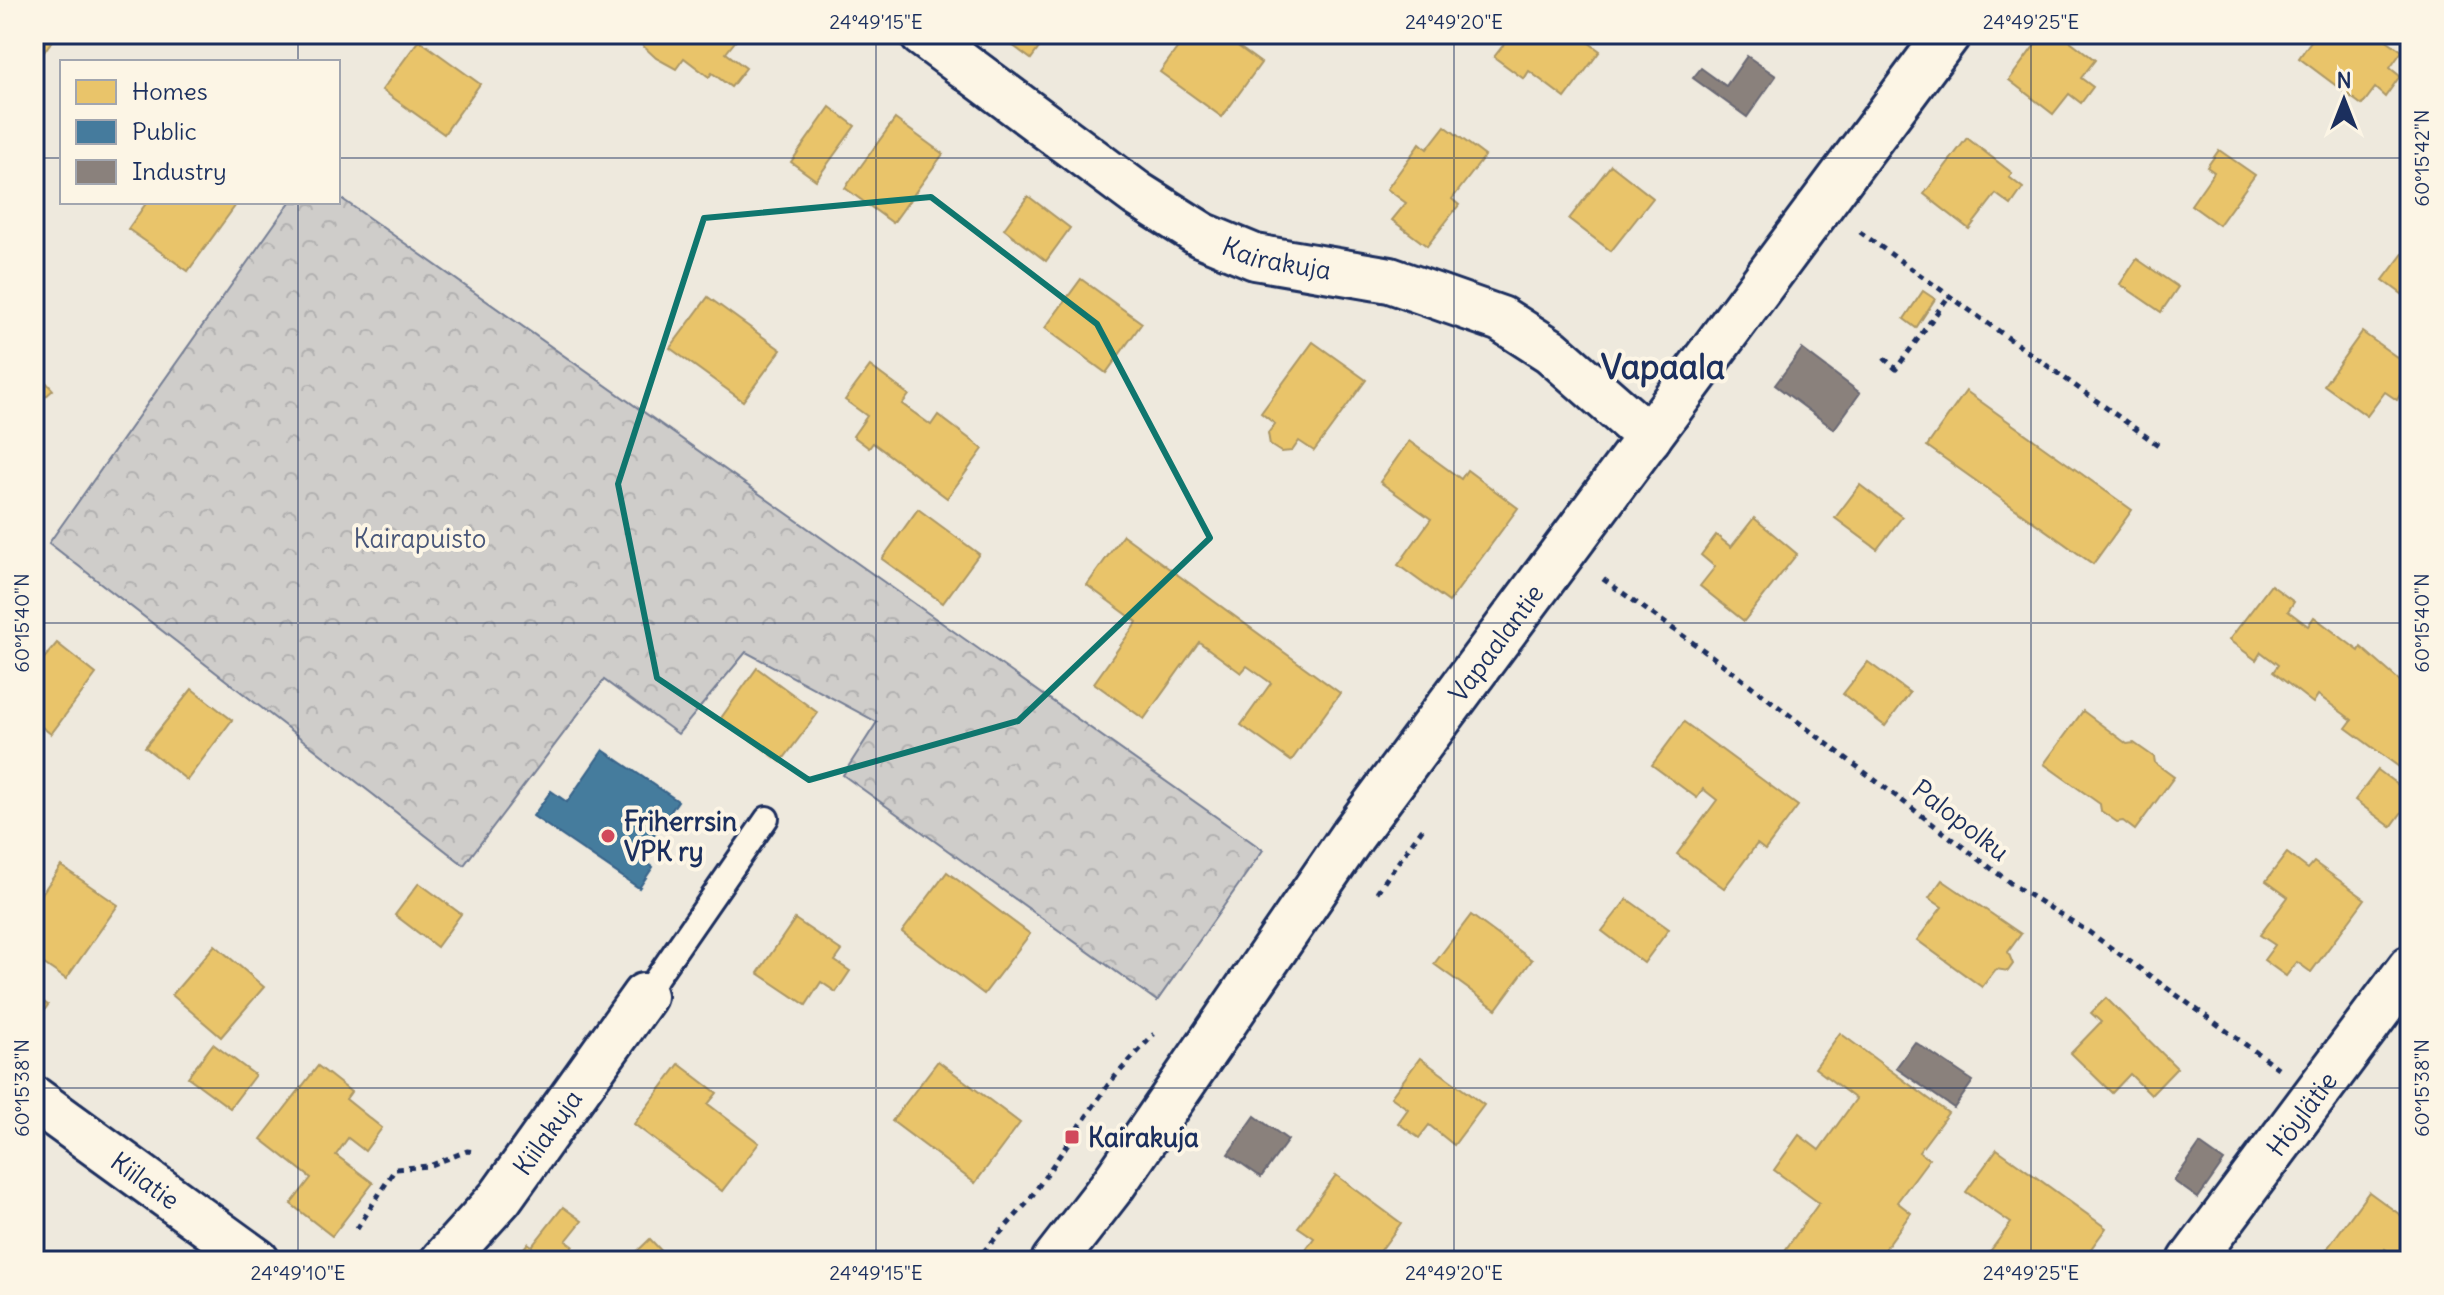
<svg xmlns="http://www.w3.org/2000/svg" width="2444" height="1295" viewBox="0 0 2444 1295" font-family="Delius,sans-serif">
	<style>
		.park { fill: url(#park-crowns); stroke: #757e94; stroke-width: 2 }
		.homes { fill: #e9c46a; stroke: #ab9766; stroke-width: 2 }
		.public { fill: #457b9d; stroke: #38648a; stroke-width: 2 }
		.industry { fill: #8a817c; stroke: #696873; stroke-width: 2 }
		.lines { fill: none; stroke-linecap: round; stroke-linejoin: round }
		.lane-casing { stroke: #1b2f5e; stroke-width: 28 }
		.street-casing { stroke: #1b2f5e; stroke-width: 50 }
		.secondary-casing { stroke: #1b2f5e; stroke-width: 50 }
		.path { stroke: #1b2f5e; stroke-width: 5; stroke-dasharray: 6 6; stroke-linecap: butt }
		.lane { stroke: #fcf5e5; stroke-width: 22 }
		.street { stroke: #fcf5e5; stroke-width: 44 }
		.secondary { stroke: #fcf5e5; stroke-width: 44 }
		.marked { fill: none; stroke: #0f766e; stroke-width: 6; stroke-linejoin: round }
		.ticks { fill: none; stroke: #1b2f5e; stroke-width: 2; stroke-opacity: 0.45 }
		.poi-dot { fill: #d1495b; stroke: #fcf5e5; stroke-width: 3 }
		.labels { text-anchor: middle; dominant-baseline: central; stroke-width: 8; stroke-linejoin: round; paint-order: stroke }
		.street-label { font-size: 26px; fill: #1b2f5e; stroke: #fcf5e5 }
		.park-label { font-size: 26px; fill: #485679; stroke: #fcf5e5 }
		.poi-label { font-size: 26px; font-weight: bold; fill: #1b2f5e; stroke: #fcf5e5; text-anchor: start }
		.district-label { font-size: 34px; font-weight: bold; fill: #1b2f5e; stroke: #fcf5e5 }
		.neatline { fill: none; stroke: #1b2f5e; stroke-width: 3 }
		.ticks-label { font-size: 20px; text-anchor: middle; fill: #1b2f5e }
	</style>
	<defs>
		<pattern id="park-crowns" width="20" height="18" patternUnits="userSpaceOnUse" patternTransform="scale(2)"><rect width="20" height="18" fill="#cfcdca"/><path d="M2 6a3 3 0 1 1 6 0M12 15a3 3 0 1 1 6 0" fill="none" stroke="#b1b0b0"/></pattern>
	</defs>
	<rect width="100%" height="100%" fill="#eee9dd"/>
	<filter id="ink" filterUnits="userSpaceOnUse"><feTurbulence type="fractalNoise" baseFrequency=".0125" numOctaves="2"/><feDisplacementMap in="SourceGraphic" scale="16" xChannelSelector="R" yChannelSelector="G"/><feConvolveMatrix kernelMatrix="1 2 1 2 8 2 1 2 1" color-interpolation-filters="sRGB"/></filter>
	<g filter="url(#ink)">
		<path class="park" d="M 338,196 L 1263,850 L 1157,1001 L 843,775 L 877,722 L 746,652 L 678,734 L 604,680 L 464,865 L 49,543 L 290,202 L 338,202 Z"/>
		<g class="homes">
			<path d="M 34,34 L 56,35 L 34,66 Z"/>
			<path d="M 651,34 L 741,34 L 726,53 L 746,68 L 731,87 L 712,73 L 709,77 L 684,58 L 676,69 L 656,58 L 642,45 Z"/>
			<path d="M 997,34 L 1049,34 L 1031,59 Z"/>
			<path d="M 1183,34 L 1221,34 L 1261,63 L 1222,117 L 1160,72 L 1186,36 Z"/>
			<path d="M 1502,34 L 1577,34 L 1600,51 L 1565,98 L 1529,71 L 1524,79 L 1494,57 L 1508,39 Z"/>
			<path d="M 2043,34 L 2061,34 L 2095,60 L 2081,78 L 2093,87 L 2081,103 L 2069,94 L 2053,114 L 2009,80 Z"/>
			<path d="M 2316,34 L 2378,34 L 2402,51 L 2390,68 L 2400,76 L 2385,97 L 2375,88 L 2362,105 L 2299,58 Z"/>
			<path d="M 419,40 L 480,84 L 444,134 L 382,90 Z"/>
			<path d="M 830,107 L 855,126 L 816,180 L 791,162 Z"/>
			<path d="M 895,119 L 943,154 L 893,223 L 845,188 Z"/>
			<path d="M 1445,126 L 1485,156 L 1452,199 L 1459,205 L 1427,246 L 1392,220 L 1406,203 L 1387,189 L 1420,143 L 1427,149 Z"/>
			<path d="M 1967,138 L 2012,173 L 2009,177 L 2023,188 L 2011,205 L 1996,194 L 1969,229 L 1924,194 Z"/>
			<path d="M 2219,150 L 2255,175 L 2219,225 L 2191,205 L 2214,172 L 2207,167 Z"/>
			<path d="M 1611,165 L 1653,198 L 1611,251 L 1569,219 Z"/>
			<path d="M 1028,196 L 1070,228 L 1046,261 L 1004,229 Z"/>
			<path d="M 147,202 L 238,202 L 188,271 L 128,229 Z"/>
			<path d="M 2408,247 L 2410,249 L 2410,300 L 2383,280 Z"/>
			<path d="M 2137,259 L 2178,287 L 2161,312 L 2120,284 Z"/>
			<path d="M 1081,279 L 1142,323 L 1106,373 L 1045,328 Z"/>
			<path d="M 1923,291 L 1935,299 L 1916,328 L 1904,319 Z"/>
			<path d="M 708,297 L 781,350 L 743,401 L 670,348 Z"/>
			<path d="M 2362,332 L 2405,363 L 2400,370 L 2410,377 L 2397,400 L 2385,392 L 2367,416 L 2324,385 Z"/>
			<path d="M 1313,342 L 1366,380 L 1314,451 L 1299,441 L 1292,451 L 1281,452 L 1270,445 L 1268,433 L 1275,424 L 1261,413 Z"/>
			<path d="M 34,346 L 46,359 L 34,369 L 53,390 L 34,407 Z"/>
			<path d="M 870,366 L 909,395 L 902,404 L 931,425 L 938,415 L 983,449 L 947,498 L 873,443 L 869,448 L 853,436 L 867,416 L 845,400 Z"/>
			<path d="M 1966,391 L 2132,510 L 2093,564 L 1927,446 Z"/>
			<path d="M 1409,441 L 1461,479 L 1467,470 L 1518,508 L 1449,602 L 1398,565 L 1431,519 L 1380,482 Z"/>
			<path d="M 1860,485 L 1902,517 L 1877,549 L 1835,518 Z"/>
			<path d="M 918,509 L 979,554 L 943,603 L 882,559 Z"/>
			<path d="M 1754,518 L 1797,554 L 1744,621 L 1700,586 L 1715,567 L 1701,555 L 1716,535 L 1731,547 Z"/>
			<path d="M 1123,535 L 1340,693 L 1291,761 L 1241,725 L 1271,683 L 1247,666 L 1241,673 L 1199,642 L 1144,719 L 1094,683 L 1137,622 L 1087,585 Z"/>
			<path d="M 2271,585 L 2294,602 L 2288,611 L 2308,626 L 2314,617 L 2359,651 L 2361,647 L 2410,690 L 2410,775 L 2346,728 L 2352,720 L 2318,695 L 2313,703 L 2273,672 L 2278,665 L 2261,652 L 2256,660 L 2229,640 Z"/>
			<path d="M 57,643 L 96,674 L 51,734 L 34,721 L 34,670 Z"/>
			<path d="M 1868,662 L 1910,693 L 1885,726 L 1843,694 Z"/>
			<path d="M 757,668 L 818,713 L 781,762 L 721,718 Z"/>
			<path d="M 192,689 L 232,720 L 187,780 L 145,747 Z"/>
			<path d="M 2083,711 L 2127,744 L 2134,743 L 2154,757 L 2155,763 L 2174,777 L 2135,830 L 2123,821 L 2117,822 L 2101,811 L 2100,804 L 2044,764 Z"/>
			<path d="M 1684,722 L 1798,806 L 1765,850 L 1757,844 L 1724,888 L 1677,854 L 1717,800 L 1703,789 L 1697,798 L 1652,765 Z"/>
			<path d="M 2378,770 L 2410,794 L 2410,801 L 2391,827 L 2355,800 Z"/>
			<path d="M 2287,853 L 2308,869 L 2314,862 L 2365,899 L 2311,972 L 2297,962 L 2286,976 L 2264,960 L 2275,945 L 2260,935 L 2288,897 L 2266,881 Z"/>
			<path d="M 61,866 L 118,905 L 66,979 L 34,957 L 34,905 Z"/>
			<path d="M 947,872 L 1030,934 L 984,994 L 902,932 Z"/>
			<path d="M 1942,880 L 2021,934 L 2008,952 L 2013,964 L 2008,971 L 1996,969 L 1982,987 L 1917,940 L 1942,907 L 1929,898 Z"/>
			<path d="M 419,883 L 461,914 L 437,947 L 395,915 Z"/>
			<path d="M 1627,899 L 1669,929 L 1644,963 L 1602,931 Z"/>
			<path d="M 1471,915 L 1532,960 L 1496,1009 L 1434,964 Z"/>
			<path d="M 795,919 L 842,951 L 835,961 L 850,971 L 836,992 L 821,982 L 806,1005 L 758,973 Z"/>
			<path d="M 215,945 L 264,987 L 221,1037 L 172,995 Z"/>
			<path d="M 34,995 L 48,1005 L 35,1024 L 34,1024 Z"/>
			<path d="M 2106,998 L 2177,1068 L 2151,1095 L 2130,1074 L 2112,1093 L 2071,1053 L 2101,1022 L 2091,1013 Z"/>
			<path d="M 1840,1033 L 1948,1113 L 1919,1152 L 1929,1159 L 1897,1202 L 1911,1213 L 1882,1253 L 1890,1261 L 1794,1261 L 1783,1253 L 1819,1203 L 1774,1170 L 1799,1135 L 1819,1150 L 1856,1099 L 1815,1068 Z"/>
			<path d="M 213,1044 L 255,1075 L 230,1108 L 188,1077 Z"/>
			<path d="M 1420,1058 L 1484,1105 L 1454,1145 L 1429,1125 L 1419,1138 L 1398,1123 L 1408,1109 L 1391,1097 Z"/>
			<path d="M 938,1061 L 1020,1123 L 975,1183 L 892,1121 Z"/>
			<path d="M 679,1064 L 717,1093 L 708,1104 L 759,1143 L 722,1191 L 634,1124 Z"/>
			<path d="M 318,1066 L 351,1092 L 346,1099 L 382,1128 L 365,1151 L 348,1138 L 336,1155 L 373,1183 L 332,1236 L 291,1204 L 311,1178 L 261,1139 Z"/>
			<path d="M 1997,1149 L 2106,1228 L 2082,1261 L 1983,1261 L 2011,1223 L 1966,1192 Z"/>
			<path d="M 1336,1175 L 1401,1223 L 1373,1261 L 1323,1261 L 1306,1249 L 1314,1238 L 1298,1227 Z"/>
			<path d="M 2369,1192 L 2410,1222 L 2410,1261 L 2402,1261 L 2385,1249 L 2377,1261 L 2318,1261 Z"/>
			<path d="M 563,1207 L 582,1221 L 566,1241 L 573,1246 L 563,1259 L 556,1253 L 552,1261 L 513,1261 L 528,1243 L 532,1246 Z"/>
			<path d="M 650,1239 L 671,1261 L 627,1261 Z"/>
		</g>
		<path class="public" d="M 603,750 L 678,801 L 639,857 L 653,867 L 639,888 L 533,816 L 551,791 L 567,802 Z"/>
		<g class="industry">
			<path d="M 1747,56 L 1776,76 L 1747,117 L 1693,78 L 1701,68 L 1726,86 Z"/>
			<path d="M 1802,349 L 1860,393 L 1834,429 L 1775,385 Z"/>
			<path d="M 1915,1042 L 1973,1081 L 1954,1108 L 1896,1068 Z"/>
			<path d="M 1255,1116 L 1288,1140 L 1261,1177 L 1228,1154 Z"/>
			<path d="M 2200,1144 L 2224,1161 L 2198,1198 L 2174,1181 Z"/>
		</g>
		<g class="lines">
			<g class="lane-casing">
				<path id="lane" d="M 644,996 L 767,818"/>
			</g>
			<g class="street-casing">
				<g id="street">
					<path id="s1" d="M 922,34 L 1137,194 L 1202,235 L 1255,257 L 1390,280 L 1501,319 L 1551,351 L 1649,437"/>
					<path id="s2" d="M 34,1099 L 257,1261"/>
					<path id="s3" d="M 443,1261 L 500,1198 L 644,996"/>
					<path id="s4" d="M 2191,1261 L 2410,968"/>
				</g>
			</g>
			<g class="secondary-casing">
				<g id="secondary">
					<path id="s5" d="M 1054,1261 L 1113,1185 L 1352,836 L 1948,34"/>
				</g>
			</g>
			<g class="path">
				<path d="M 1860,232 L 2161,447"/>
				<path d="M 1884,358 L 1896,369 L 1949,296"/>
				<path d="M 1603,579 L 1713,657 L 2013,885 L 2089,932 L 2278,1068"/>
				<path d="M 1377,892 L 1425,825"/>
				<path d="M 357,1229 L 395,1169 L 429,1166 L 467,1151 L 474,1152"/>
				<path d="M 975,1261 L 1027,1203 L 1110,1082 L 1154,1034"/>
			</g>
			<use href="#lane" class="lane"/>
			<use href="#street" class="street"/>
			<use href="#secondary" class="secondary"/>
		</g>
	</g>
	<path class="marked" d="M 931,197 L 1097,324 L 1210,538 L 1018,721 L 809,780 L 657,678 L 618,484 L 704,218 Z"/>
	<path class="ticks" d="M 298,34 L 298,62M 876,34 L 876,1261M 1454,34 L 1454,1261M 2031,34 L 2031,1261M 34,158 L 62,158M 338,158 L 2410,158M 298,202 L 298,1261M 34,623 L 2410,623M 34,1088 L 2410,1088"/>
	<g class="poi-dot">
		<circle cx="608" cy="836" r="8"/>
		<rect x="1064" y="1129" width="16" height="16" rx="4"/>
	</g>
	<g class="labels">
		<g class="street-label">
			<text stroke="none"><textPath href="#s1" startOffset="424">Kairakuja</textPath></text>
			<text stroke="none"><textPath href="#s5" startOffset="760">Vapaalantie</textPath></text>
			<text transform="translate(1961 820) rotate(38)">Palopolku</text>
			<text stroke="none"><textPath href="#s4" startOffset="184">Höylätie</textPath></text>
			<text stroke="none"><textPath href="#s3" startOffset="166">Kiilakuja</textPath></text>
			<text stroke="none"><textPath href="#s2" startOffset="138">Kiilatie</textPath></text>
		</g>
		<g class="park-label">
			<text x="420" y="538">Kairapuisto</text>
		</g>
		<g class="poi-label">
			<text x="624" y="821">Friherrsin<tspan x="624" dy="30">VPK ry</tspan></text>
			<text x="1088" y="1137">Kairakuja</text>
		</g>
		<g class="district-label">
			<text x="1663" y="366">Vapaala</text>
		</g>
	</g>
	<rect width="2444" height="1295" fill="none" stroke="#fcf5e5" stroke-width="88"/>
	<rect x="60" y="60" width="280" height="144" fill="#fcf5e5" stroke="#a2a6af" stroke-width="2"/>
	<rect x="76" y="80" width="40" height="24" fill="#e9c46a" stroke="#a2a6af" stroke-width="2"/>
	<text x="132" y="100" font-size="24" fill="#1b2f5e">Homes</text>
	<rect x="76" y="120" width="40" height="24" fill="#457b9d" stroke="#a2a6af" stroke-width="2"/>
	<text x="132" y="140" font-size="24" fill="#1b2f5e">Public</text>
	<rect x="76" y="160" width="40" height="24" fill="#8a817c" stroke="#a2a6af" stroke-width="2"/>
	<text x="132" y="180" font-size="24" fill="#1b2f5e">Industry</text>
	<g transform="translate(2344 100)" stroke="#fcf5e5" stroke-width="6" paint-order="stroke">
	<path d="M0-6L14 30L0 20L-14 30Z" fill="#1b2f5e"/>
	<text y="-12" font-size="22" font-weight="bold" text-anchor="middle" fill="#1b2f5e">N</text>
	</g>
	<rect x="44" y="44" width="2356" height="1207" class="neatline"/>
	<g class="ticks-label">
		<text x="876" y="29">24°49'15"E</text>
		<text x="1454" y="29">24°49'20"E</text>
		<text x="2031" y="29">24°49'25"E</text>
		<text transform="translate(2422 158) rotate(-90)" y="7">60°15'42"N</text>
		<text transform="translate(22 623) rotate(-90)" y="7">60°15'40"N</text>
		<text transform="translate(2422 623) rotate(-90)" y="7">60°15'40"N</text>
		<text transform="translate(22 1088) rotate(-90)" y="7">60°15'38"N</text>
		<text transform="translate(2422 1088) rotate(-90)" y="7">60°15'38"N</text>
		<text x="298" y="1280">24°49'10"E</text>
		<text x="876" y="1280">24°49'15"E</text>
		<text x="1454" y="1280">24°49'20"E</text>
		<text x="2031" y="1280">24°49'25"E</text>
	</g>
</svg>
